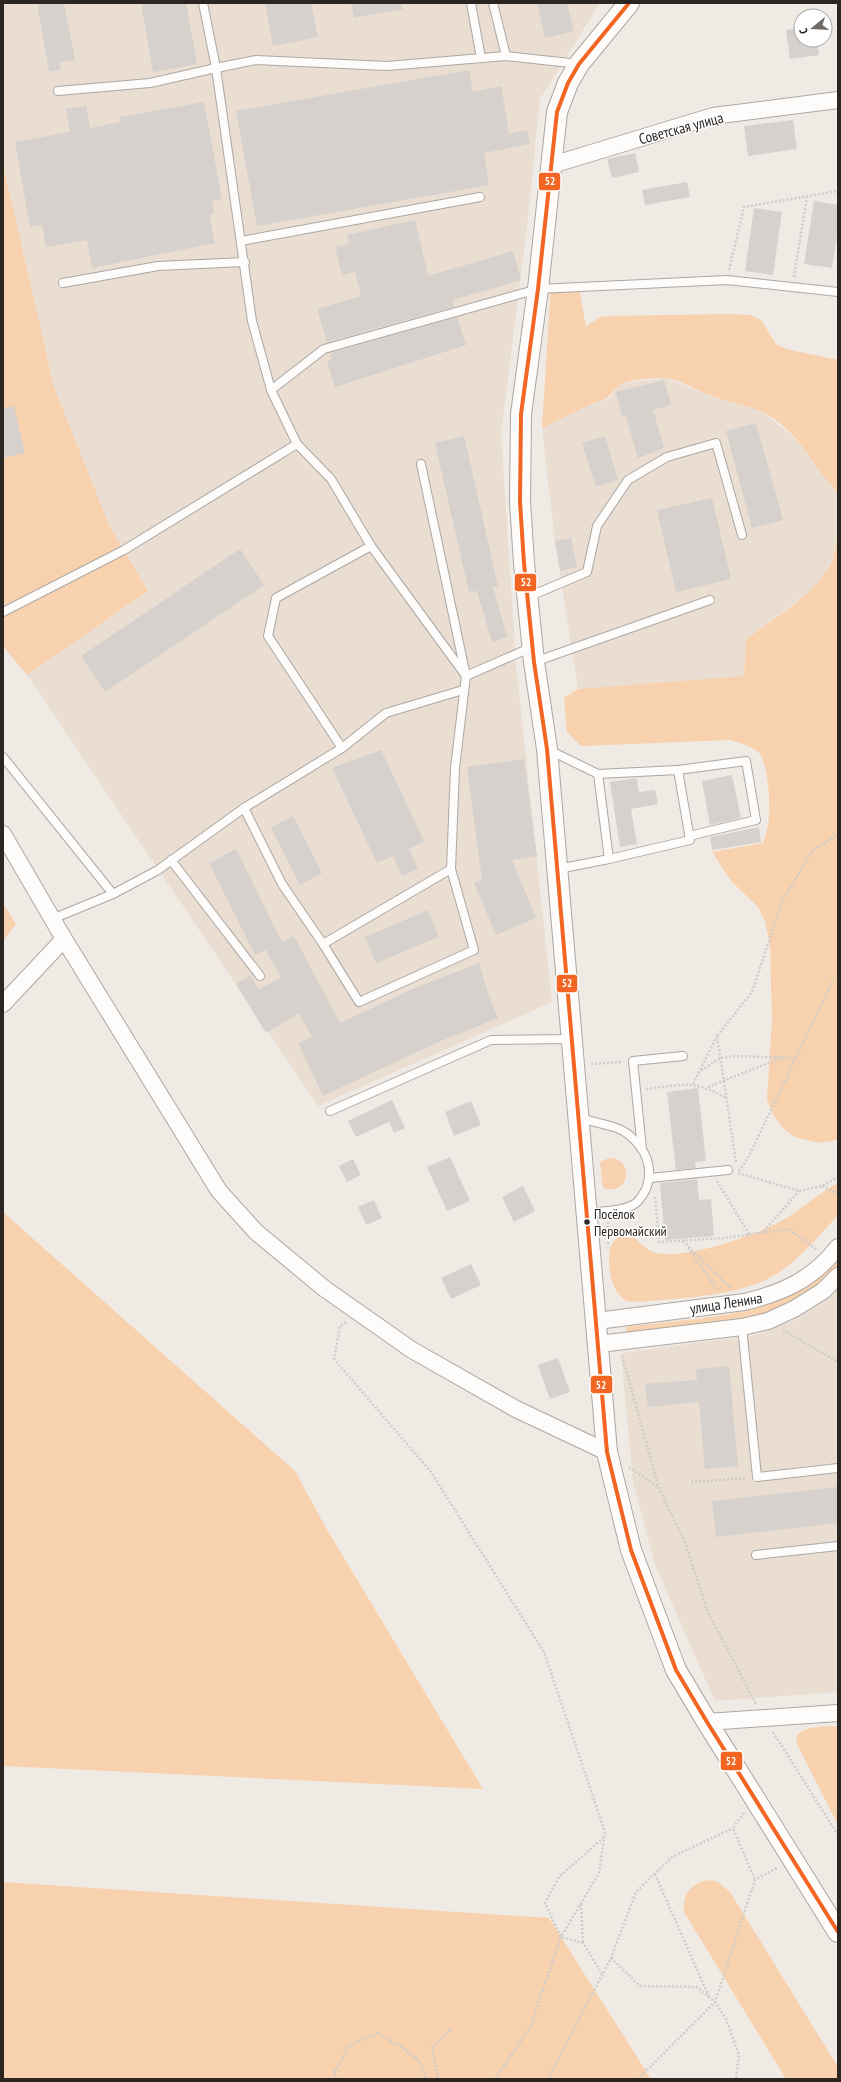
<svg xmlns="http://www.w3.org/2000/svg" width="841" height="2082" viewBox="0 0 841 2082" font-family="'PT Sans Narrow',sans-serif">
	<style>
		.built { fill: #eaddd2 }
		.green { fill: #f8d2ae }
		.building { fill: #d6d1cc }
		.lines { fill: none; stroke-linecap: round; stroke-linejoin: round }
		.service-casing { stroke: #aca7a3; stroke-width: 10 }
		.minor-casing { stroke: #aca7a3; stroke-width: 18 }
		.tertiary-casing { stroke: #aca7a3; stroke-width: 22 }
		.path { stroke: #cfccca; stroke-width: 2.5; stroke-dasharray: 2 2; stroke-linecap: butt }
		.service { stroke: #fdfcfb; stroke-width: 8 }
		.minor { stroke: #fdfcfb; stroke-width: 16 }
		.tertiary { stroke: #fdfcfb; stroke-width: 20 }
		.bus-1-casing { stroke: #fff; stroke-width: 7 }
		.bus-1 { stroke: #f26522; stroke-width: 4 }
		.bus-dot { fill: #2b2622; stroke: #fff; stroke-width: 1.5 }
		.labels { text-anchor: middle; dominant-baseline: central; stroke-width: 3; stroke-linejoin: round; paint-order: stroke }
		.bus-label { font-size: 14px; fill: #2b2622; stroke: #fff; text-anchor: start }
		.street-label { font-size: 15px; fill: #2b2622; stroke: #fff }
		.line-badge { stroke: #fff; stroke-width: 1.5 }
		.badge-label { font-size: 11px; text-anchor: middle; font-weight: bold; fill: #fff }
	</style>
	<rect width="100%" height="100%" fill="#f0eae4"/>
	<g class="built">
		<path d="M 3,3 L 600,3 L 540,99 L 528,218 L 501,433 L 516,664 L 552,1002 L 318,1106 L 27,675 L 148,591 L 109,525 L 54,387 L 3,164 Z"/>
		<path d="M 665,378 L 719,399 L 752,408 L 765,414 L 791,435 L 806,451 L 837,493 L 838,531 L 832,560 L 824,576 L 814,588 L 746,639 L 744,676 L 578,689 L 555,541 L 542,428 L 598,401 L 605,401 L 611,397 L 617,387 L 624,383 Z"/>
		<path d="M 838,1289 L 838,1692 L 715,1701 L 655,1565 L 633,1482 L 621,1353 L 756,1335 L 793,1321 L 824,1302 Z"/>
	</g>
	<g class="green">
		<path d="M 3,164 L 54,387 L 109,525 L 148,591 L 27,675 L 3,646 Z"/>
		<path d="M 551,283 L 578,283 L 586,326 L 601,317 L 608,316 L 730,314 L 751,315 L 761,320 L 776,344 L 786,349 L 838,360 L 838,493 C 813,467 798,430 764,413 C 747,405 727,402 709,395 C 695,390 678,378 663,378 C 651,378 635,379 624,383 C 612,388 612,400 598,401 L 542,428 Z"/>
		<path d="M 838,531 L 838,1140 L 819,1143 L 795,1137 L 783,1128 L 772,1113 L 767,1099 L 772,1020 L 770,945 L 765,921 L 758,907 L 731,881 L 712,852 L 763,843 C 765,837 767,831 768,825 C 771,812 769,761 758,752 C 751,746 740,743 730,740 L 581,746 L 567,732 L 564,698 L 578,689 L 744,676 L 746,639 C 773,619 819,592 832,561 C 835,552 836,541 838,531 Z"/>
		<path d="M 3,903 L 16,924 L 3,941 Z"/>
		<path d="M 609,1158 C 636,1159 629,1197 603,1188 L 600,1162 Z"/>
		<path d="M 838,1183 L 838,1215 C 816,1239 793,1268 763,1281 C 727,1297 678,1298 640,1302 C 636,1301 631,1302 627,1301 C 611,1294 607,1265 610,1250 C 611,1244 614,1241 618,1237 L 632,1236 C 639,1241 644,1248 651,1251 C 677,1264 764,1233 788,1217 C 805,1206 819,1193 838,1183 Z"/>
		<path d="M 3,1212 L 295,1471 L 326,1528 L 483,1789 L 3,1766 Z"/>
		<path d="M 838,1254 L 838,1268 L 818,1287 L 770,1314 L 735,1323 L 627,1336 L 626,1327 C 667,1321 755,1317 788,1295 C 805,1283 821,1267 838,1254 Z"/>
		<path d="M 838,1726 L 838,1825 L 798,1746 L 796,1737 C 806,1725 824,1727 838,1726 Z"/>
		<path d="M 710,1880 L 718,1882 L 730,1892 L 838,2067 L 838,2079 L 786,2079 L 684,1912 C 682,1894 692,1882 710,1880 Z"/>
		<path d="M 3,1882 L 549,1918 L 651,2079 L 3,2079 Z"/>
	</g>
	<g class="building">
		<path d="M 37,3 L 64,3 L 75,60 L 60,62 L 61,69 L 49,72 Z"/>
		<path d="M 141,3 L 186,3 L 197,64 L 153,72 Z"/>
		<path d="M 265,3 L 311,3 L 318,37 L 273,46 Z"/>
		<path d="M 351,3 L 402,3 L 403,9 L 354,18 Z"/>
		<path d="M 537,3 L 567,3 L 574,31 L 545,38 Z"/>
		<path d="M 801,28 L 801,40 L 817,40 L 819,55 L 790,59 L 786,30 Z"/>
		<path d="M 469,70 L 473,92 L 501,86 L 509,134 L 528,130 L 530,144 L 484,153 L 489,185 L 257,226 L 236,111 Z"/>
		<path d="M 204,102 L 222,199 L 212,201 L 214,213 L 209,214 L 215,243 L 92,268 L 87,240 L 46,247 L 42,225 L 30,227 L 15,142 L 70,132 L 66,109 L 86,106 L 90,128 L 120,122 L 119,117 Z"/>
		<path d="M 793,120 L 797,149 L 748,156 L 744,126 Z"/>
		<path d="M 635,153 L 639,172 L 612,178 L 607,159 Z"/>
		<path d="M 687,182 L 690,197 L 645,205 L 642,190 Z"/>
		<path d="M 814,201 L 838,205 L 838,230 L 832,268 L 804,264 Z"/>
		<path d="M 754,208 L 782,212 L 773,275 L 745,271 Z"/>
		<path d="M 415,220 L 428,276 L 513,251 L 521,280 L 452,300 L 454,307 L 327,342 L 317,309 L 361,296 L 355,272 L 342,275 L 335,247 L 349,244 L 347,235 Z"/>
		<path d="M 457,317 L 466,345 L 335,387 L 327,361 L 332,359 L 330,353 Z"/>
		<path d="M 664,380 L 671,405 L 653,410 L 664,448 L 638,458 L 626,416 L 622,417 L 616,392 Z"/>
		<path d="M 14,406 L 25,453 L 3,458 L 3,408 Z"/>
		<path d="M 756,423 L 783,520 L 752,528 L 726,431 Z"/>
		<path d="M 464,436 L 498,586 L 493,587 L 507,637 L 492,642 L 477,591 L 469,592 L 435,443 Z"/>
		<path d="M 605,436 L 618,480 L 596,487 L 582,443 Z"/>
		<path d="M 712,498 L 731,579 L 676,592 L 657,510 Z"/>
		<path d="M 571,538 L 577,567 L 560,571 L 555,541 Z"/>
		<path d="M 240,549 L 264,585 L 105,692 L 81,656 Z"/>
		<path d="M 381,750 L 424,841 L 409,849 L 418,869 L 402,876 L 393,856 L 377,863 L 332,768 Z"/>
		<path d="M 524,759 L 537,856 L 512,860 L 536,918 L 496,935 L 474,883 L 482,880 L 467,767 Z"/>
		<path d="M 732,775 L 741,818 L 710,825 L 702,781 Z"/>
		<path d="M 637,778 L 639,792 L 655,790 L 658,804 L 631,809 L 637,844 L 620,847 L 610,782 Z"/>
		<path d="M 293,816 L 322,873 L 300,885 L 271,828 Z"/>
		<path d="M 759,827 L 761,842 L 712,850 L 710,837 Z"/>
		<path d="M 236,849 L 282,942 L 294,936 L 340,1023 L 410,990 L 479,963 L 488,993 L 498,1018 L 436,1043 L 323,1096 L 298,1043 L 312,1037 L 299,1013 L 266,1033 L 236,984 L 250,975 L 259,989 L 281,978 L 266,950 L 255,955 L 209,863 Z"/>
		<path d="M 428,910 L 439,937 L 376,963 L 365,937 Z"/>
		<path d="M 698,1088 L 706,1161 L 695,1162 L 696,1168 L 676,1170 L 667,1092 Z"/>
		<path d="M 392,1100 L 405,1128 L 394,1133 L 389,1122 L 356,1137 L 348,1121 Z"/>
		<path d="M 471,1101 L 481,1125 L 454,1136 L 445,1112 Z"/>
		<path d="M 450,1157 L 470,1201 L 447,1211 L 427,1167 Z"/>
		<path d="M 353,1159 L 361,1175 L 347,1182 L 339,1166 Z"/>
		<path d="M 697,1179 L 699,1200 L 711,1199 L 714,1236 L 665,1240 L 660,1183 Z"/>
		<path d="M 523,1186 L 535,1211 L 514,1222 L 502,1197 Z"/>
		<path d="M 374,1200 L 382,1218 L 366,1225 L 358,1207 Z"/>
		<path d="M 471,1264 L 481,1285 L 451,1299 L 441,1278 Z"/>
		<path d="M 558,1358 L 570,1392 L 550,1399 L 538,1365 Z"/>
		<path d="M 729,1366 L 738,1466 L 705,1469 L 699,1402 L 648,1407 L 645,1384 L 697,1380 L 696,1369 Z"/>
		<path d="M 838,1487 L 838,1523 L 716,1537 L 712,1501 Z"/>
	</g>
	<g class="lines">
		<g class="service-casing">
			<g id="service">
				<path d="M 203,3 L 216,68 L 256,60 L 387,66 L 506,56 L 579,64"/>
				<path d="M 471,3 L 481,58"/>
				<path d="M 493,3 L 506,56"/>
				<path d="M 58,91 L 150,83 L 216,68 L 252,321 L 271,390 L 297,444"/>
				<path d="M 241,241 L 480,197"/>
				<path d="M 63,283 L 158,266 L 245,262"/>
				<path d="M 271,390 L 324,349 L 538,289 L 727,280 L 838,292"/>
				<path d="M 528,597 L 587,572 L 597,526 L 628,480 L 667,457 L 716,443 L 742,535"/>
				<path d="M 3,612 L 124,550 L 297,444 L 331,479 L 371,546 L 466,676 L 532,647"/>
				<path d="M 534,662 L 710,600"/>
				<path d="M 342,748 L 268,636 L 276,598 L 371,546"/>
				<path d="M 547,749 L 598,774 L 609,859 L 558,869"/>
				<path d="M 3,757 L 113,894"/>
				<path d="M 678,770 L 746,761 L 756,820 L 689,836"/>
				<path d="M 598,774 L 678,770 L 690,840 L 609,859"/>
				<path d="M 244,808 L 342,748 L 386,713 L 463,690"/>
				<path d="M 171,860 L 260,976"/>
				<path d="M 52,919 L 113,894 L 158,870 L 244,808 L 282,884 L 323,944 L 359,1002 L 474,950 L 451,869 L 455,768 L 466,676 L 421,464"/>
				<path d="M 323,944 L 451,869"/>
				<path d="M 330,1111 L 491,1040 L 572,1039"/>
				<path d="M 580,1118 C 595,1123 617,1125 629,1135 C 646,1149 654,1168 646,1189 C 643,1195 639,1202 633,1205 C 619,1212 602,1211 587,1213"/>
				<path d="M 642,1149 L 633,1061 L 683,1056"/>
				<path d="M 650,1178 L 728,1170"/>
				<path d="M 742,1327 L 757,1477 L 838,1468"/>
				<path d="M 756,1555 L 838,1546"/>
			</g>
		</g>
		<g class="minor-casing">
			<g id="minor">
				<path d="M 552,165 L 713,116 L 838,100"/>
				<path d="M 3,834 L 64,939 L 219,1191 L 256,1232 L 325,1289 L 412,1350 L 516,1409 L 607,1452"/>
				<path d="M 3,1004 L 64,939"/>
				<path d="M 597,1321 L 744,1302 C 783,1293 813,1279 838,1247"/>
				<path d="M 599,1344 L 742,1327 L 768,1321 L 794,1309 L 823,1291 L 838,1276"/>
				<path d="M 707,1722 L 838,1713"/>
			</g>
		</g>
		<g class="tertiary-casing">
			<path id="tertiary" d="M 629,3 L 579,64 L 568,83 L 557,112 L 538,289 L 521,414 L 520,502 L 524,563 L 534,662 L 547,749 L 607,1452 L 631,1550 L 676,1670 L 707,1722 L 838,1932"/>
		</g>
		<g class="path">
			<path d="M 729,270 L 744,207 L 838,191"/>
			<path d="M 794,277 L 807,196"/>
			<path d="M 591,1064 L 622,1062"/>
			<path d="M 698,1073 L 720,1058 L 734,1056 L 795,1058"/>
			<path d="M 693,1084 L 717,1036"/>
			<path d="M 708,1087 L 781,1058"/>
			<path d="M 646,1089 C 683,1085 692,1079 726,1098"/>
			<path d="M 736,1162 L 717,1036 L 752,992 L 783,899 L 814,849 L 838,835"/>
			<path d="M 739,1171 L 748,1158 L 833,980"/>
			<path d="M 738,1173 L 799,1191 L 822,1186 L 838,1177"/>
			<path d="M 717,1181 L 749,1234"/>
			<path d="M 822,1186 L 838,1194"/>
			<path d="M 655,1197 L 659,1242 L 723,1238 L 789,1229 L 817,1250"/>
			<path d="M 608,1222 L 608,1247"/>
			<path d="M 764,1231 L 799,1191"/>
			<path d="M 683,1241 L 731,1289"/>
			<path d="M 688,1248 L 718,1291"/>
			<path d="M 346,1322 L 340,1326 L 334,1359 L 431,1472 L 544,1652 L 605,1832 L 599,1873 L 561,1937 L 530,2028 L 495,2079"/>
			<path d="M 783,1330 L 838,1362"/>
			<path d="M 622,1356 L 659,1488 L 685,1542 L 707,1610 L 756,1704"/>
			<path d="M 629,1467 L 658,1487"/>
			<path d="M 691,1482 L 747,1478"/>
			<path d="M 773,1732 L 838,1835"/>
			<path d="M 744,1813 L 733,1828 L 755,1880"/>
			<path d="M 655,1874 L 709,1997"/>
			<path d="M 581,1904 L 583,1943"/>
			<path d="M 611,1958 L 640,1986 L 697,1987 L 715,2002 L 726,2019 L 739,2055 L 736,2079"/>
			<path d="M 602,1974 L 583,1943 L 561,1937 L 545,1903 L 559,1877 L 603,1838"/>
			<path d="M 338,2079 L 334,2073 L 348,2047 L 377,2033 L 403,2048 L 420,2062 L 426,2079"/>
			<path d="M 438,2079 L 432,2047 L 452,2028"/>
			<path d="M 548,2079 L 611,1958 L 636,1892 L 672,1857 L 733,1828"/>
			<path d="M 638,2079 L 715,2002 L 755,1880 L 778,1867"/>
		</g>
		<use href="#service" class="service"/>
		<use href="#minor" class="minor"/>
		<use href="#tertiary" class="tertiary"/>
		<g class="bus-1-casing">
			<path id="bus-1" d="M 629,3 L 579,64 L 568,83 L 557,112 L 538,289 L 521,414 L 520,502 L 524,563 L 534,662 L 547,749 L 607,1452 L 631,1550 L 676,1670 L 707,1722 L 838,1932"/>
		</g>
		<use href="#bus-1" class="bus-1"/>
	</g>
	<circle class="bus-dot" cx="587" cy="1222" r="3.5"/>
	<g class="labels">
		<g class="bus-label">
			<text x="594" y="1214">Посёлок<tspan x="594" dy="17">Первомайский</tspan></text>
		</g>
		<g class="street-label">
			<text transform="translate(681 128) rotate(-15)">Советская улица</text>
			<text transform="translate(726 1303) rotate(-9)">улица Ленина</text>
		</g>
	</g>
	<g class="line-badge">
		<rect x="538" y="172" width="23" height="19" rx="4" fill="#f26522"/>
		<rect x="514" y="573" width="23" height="19" rx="4" fill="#f26522"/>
		<rect x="556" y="974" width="22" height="19" rx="4" fill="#f26522"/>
		<rect x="590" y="1375" width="23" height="19" rx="4" fill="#f26522"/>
		<rect x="720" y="1751" width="23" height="20" rx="4" fill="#f26522"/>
	</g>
	<g class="badge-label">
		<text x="550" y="185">52</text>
		<text x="526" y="586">52</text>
		<text x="567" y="987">52</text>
		<text x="601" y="1389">52</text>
		<text x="731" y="1765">52</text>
	</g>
	<rect width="841" height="2082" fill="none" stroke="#2b2622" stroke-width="8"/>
	<g transform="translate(813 28) rotate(252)"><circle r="19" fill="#ffffff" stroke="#aaa8a7"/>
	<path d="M0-3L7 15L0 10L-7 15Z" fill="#706b66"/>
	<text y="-6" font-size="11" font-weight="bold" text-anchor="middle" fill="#2b2622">С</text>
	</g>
</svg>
